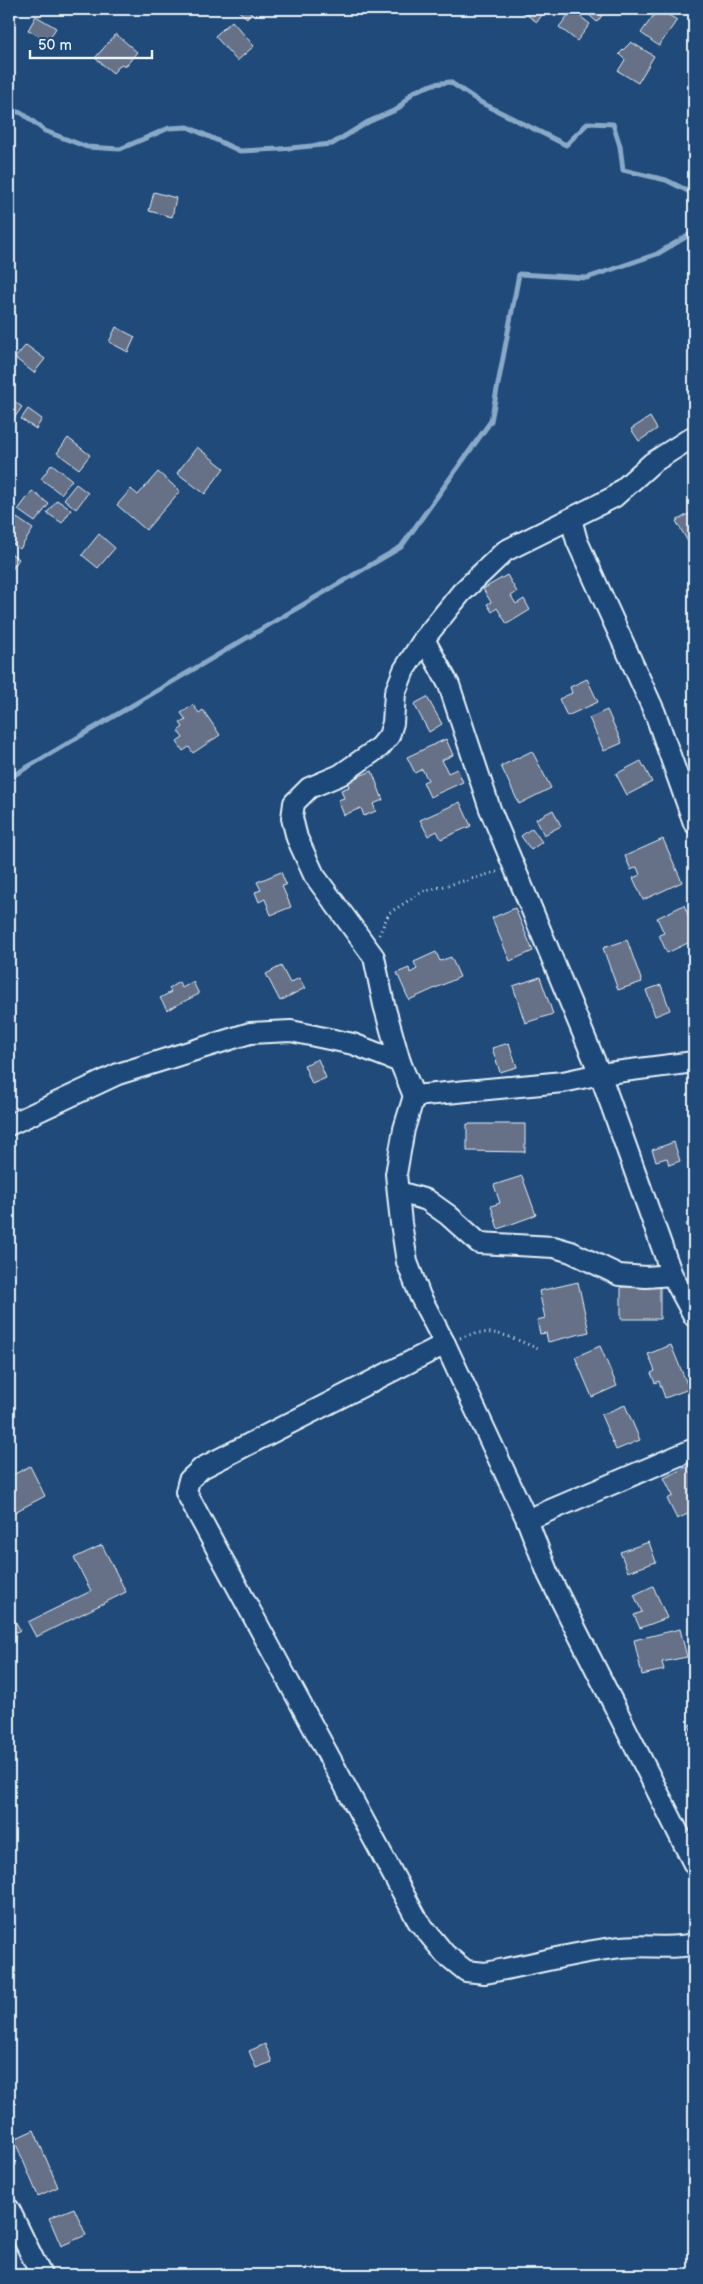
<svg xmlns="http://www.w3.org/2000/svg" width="703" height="2284" viewBox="0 0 703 2284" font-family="'Balsamiq Sans',sans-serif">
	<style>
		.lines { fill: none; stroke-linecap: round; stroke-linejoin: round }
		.stream { stroke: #89a9c7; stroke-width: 5 }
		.building { fill: #667087; stroke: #e8f1f8 }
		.minor-casing { stroke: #e8f1f8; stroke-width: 24 }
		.path { stroke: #e8f1f8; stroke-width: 3; stroke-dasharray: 1 4; stroke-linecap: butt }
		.minor { stroke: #1f4a7a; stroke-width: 20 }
	</style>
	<rect width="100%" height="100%" fill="#1f4a7a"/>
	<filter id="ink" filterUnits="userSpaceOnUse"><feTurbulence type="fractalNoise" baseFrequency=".02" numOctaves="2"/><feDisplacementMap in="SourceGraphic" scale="10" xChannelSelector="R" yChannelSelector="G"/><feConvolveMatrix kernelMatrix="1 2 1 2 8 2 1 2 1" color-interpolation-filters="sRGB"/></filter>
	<g filter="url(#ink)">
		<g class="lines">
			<g class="stream">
				<path d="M 9,110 L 22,113 L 45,131 L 87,147 L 120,149 L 169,128 L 188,127 L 240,151 L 280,149 L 332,144 L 368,122 L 398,109 L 413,92 L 434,84 L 450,82 L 480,102 L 566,145 L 588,123 L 613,124 L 620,146 L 623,170 L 666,180 L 694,194"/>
				<path d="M 9,778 L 401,547 L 491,421 L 519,274 L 587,278 L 657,254 L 694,232"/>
			</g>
		</g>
		<g class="building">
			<path d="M 236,9 L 254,9 L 247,18 Z"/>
			<path d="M 518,9 L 546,9 L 537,22 Z"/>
			<path d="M 582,9 L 607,9 L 597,22 Z"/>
			<path d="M 658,9 L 677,20 L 659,46 L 641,33 Z"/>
			<path d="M 572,10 L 590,24 L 577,41 L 559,27 Z"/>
			<path d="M 36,16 L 56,28 L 48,41 L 28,30 Z"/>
			<path d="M 232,21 L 254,46 L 237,61 L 215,36 Z"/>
			<path d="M 116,34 L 137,52 L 126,66 L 121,64 L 113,73 L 95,58 Z"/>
			<path d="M 631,42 L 654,56 L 638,83 L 618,71 L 625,60 L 619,54 Z"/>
			<path d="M 154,192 L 176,198 L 172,217 L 149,211 Z"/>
			<path d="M 116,327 L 135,337 L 128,352 L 109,342 Z"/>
			<path d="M 26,345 L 45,359 L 34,373 L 15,358 Z"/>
			<path d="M 9,397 L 22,407 L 12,421 L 9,419 Z"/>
			<path d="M 28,409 L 42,419 L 36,429 L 21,419 Z"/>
			<path d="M 650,417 L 657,429 L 639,441 L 631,429 Z"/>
			<path d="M 68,438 L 90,455 L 79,469 L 57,453 Z"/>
			<path d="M 197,447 L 224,468 L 205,494 L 177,473 Z"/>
			<path d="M 52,464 L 72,480 L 61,494 L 41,479 Z"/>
			<path d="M 158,472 L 180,491 L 146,530 L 117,505 L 131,489 L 138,495 Z"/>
			<path d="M 76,484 L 88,493 L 76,509 L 64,499 Z"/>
			<path d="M 32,491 L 49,504 L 35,522 L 18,510 Z"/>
			<path d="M 57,500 L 71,510 L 62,523 L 47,513 Z"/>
			<path d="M 694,511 L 694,543 L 690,545 L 676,521 Z"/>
			<path d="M 17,518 L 33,529 L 20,549 L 9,541 L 9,531 Z"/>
			<path d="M 99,534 L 115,548 L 98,568 L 82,555 Z"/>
			<path d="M 9,552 L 19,559 L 9,574 Z"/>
			<path d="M 507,575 L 517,592 L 511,596 L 516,604 L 524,599 L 530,610 L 507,624 L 497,608 L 492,612 L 487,604 L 491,602 L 483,589 Z"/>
			<path d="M 587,679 L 598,702 L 567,716 L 559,699 L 572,693 L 570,687 Z"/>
			<path d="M 427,697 L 442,724 L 429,732 L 414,704 Z"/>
			<path d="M 193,705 L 199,713 L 203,710 L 220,735 L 193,753 L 189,747 L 183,751 L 177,742 L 183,738 L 178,731 L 183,727 L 180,723 L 186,720 L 181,713 Z"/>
			<path d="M 607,710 L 622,743 L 604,751 L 589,718 Z"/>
			<path d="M 446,739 L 453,755 L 442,760 L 448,773 L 457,769 L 463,782 L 430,797 L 423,782 L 428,780 L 422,769 L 415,773 L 407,757 Z"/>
			<path d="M 532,751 L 551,788 L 519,804 L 501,766 Z"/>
			<path d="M 641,761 L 652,782 L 627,795 L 616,774 Z"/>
			<path d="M 372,771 L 383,800 L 373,804 L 376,811 L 364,816 L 361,808 L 344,815 L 338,800 L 344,798 L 341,790 L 349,787 L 347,781 Z"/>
			<path d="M 460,802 L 471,826 L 441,839 L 437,831 L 428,836 L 420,820 Z"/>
			<path d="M 553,810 L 561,826 L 544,835 L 536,819 Z"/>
			<path d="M 532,828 L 542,842 L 531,850 L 521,836 Z"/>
			<path d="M 663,839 L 682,882 L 643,900 L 633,878 L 640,875 L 637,867 L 631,870 L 625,856 Z"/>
			<path d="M 281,872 L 286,885 L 282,886 L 291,907 L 271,915 L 265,899 L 259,902 L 255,892 L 261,890 L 257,882 Z"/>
			<path d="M 684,905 L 694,929 L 694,940 L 667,953 L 659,935 L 664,933 L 657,918 Z"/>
			<path d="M 515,908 L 533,951 L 510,961 L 492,918 Z"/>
			<path d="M 627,940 L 642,982 L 618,990 L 603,948 Z"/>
			<path d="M 436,952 L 440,961 L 451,957 L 460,977 L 409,1000 L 397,973 L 409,968 L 410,973 L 417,969 L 414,962 Z"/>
			<path d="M 281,966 L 290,983 L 299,978 L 305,988 L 280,1001 L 266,974 Z"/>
			<path d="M 540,977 L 553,1014 L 525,1023 L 513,986 Z"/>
			<path d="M 179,982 L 182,988 L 193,982 L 199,994 L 167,1010 L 160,998 L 171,992 L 169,988 Z"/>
			<path d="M 661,985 L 670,1010 L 655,1016 L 646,990 Z"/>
			<path d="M 509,1043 L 517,1067 L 500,1072 L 492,1048 Z"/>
			<path d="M 318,1059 L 326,1078 L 312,1084 L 304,1065 Z"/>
			<path d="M 467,1124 L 525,1124 L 525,1152 L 467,1151 Z"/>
			<path d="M 674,1142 L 680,1161 L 669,1165 L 667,1158 L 656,1161 L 652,1150 Z"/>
			<path d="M 522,1176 L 536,1215 L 498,1229 L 491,1206 L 500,1203 L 494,1185 Z"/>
			<path d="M 694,1220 L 694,1241 L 686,1224 Z"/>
			<path d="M 578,1282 L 589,1332 L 548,1342 L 546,1333 L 540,1334 L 537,1320 L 545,1318 L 539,1291 Z"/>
			<path d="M 660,1286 L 660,1319 L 621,1319 L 621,1287 Z"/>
			<path d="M 671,1345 L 689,1389 L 665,1398 L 659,1381 L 655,1383 L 651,1373 L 655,1371 L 648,1354 Z"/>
			<path d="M 600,1346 L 617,1386 L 592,1397 L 575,1357 Z"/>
			<path d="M 625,1405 L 640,1440 L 616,1450 L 601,1415 Z"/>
			<path d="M 692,1464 L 694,1470 L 694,1511 L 677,1519 L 667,1499 L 673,1496 L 664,1478 Z"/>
			<path d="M 30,1466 L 45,1496 L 9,1515 L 9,1477 Z"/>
			<path d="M 649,1542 L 656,1562 L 628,1572 L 620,1552 Z"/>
			<path d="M 102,1545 L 126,1592 L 36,1637 L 28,1622 L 91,1591 L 74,1558 Z"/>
			<path d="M 653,1586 L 667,1618 L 640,1628 L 634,1615 L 642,1612 L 634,1595 Z"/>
			<path d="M 11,1613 L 20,1630 L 9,1636 L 9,1614 Z"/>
			<path d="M 680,1629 L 687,1657 L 662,1662 L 664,1670 L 642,1675 L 634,1640 Z"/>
			<path d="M 694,1723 L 694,1751 L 689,1737 L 693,1735 L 689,1725 Z"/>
			<path d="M 265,2044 L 272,2062 L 256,2068 L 249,2051 Z"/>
			<path d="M 34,2130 L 58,2187 L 38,2196 L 14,2139 Z"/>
			<path d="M 74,2208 L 86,2235 L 61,2246 L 49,2218 Z"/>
		</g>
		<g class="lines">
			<g class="minor-casing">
				<g id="minor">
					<path d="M 694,436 L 652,463 L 614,497 L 505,551 L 461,593 L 424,639 L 404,670 L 395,693 L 393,723 L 389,736 L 380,747 L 340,775 L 309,788 L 294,803 L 292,818 L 297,838 L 314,875 L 374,957 L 384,1005 L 400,1062 L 414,1096 L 563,1082 L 600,1074 L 694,1062"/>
					<path d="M 571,519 L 577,541 L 655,713 L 694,823"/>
					<path d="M 424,639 L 449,685 L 490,809 L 600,1074 L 672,1275 L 694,1316"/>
					<path d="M 414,1096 L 404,1129 L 396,1174 L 401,1223 L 407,1262 L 420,1296 L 445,1344"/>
					<path d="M 9,1125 L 118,1074 L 250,1033 L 291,1031 L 353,1044 L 400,1062"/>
					<path d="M 399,1192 L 427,1200 L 448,1215 L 479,1243 L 554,1247 L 571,1252 L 619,1275 L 646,1277 L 672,1275"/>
					<path d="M 527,1520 L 694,1449"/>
					<path d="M 694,1864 L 548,1574 L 527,1520 L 445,1344 L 202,1468 L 189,1480 L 186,1492 L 418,1921 L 445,1954 L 466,1971 L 485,1973 C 530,1965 575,1952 621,1947 C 646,1944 670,1950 694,1944"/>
					<path d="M 9,2209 L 41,2275"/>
				</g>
			</g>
			<g class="path">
				<path d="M 379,935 L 389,913 L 422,892 L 497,872"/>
				<path d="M 460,1338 C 491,1326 509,1336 538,1349"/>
			</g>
			<use href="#minor" class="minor"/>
		</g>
	</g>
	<rect width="703" height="2284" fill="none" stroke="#1f4a7a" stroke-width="30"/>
	<rect x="15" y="15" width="673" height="2254" fill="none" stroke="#e8f1f8" stroke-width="2" filter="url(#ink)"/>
	<path d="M30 50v8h122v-8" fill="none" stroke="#e8f1f8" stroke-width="2.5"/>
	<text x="38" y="50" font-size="15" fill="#e8f1f8" stroke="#1f4a7a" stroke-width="4" paint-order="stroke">50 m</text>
</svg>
